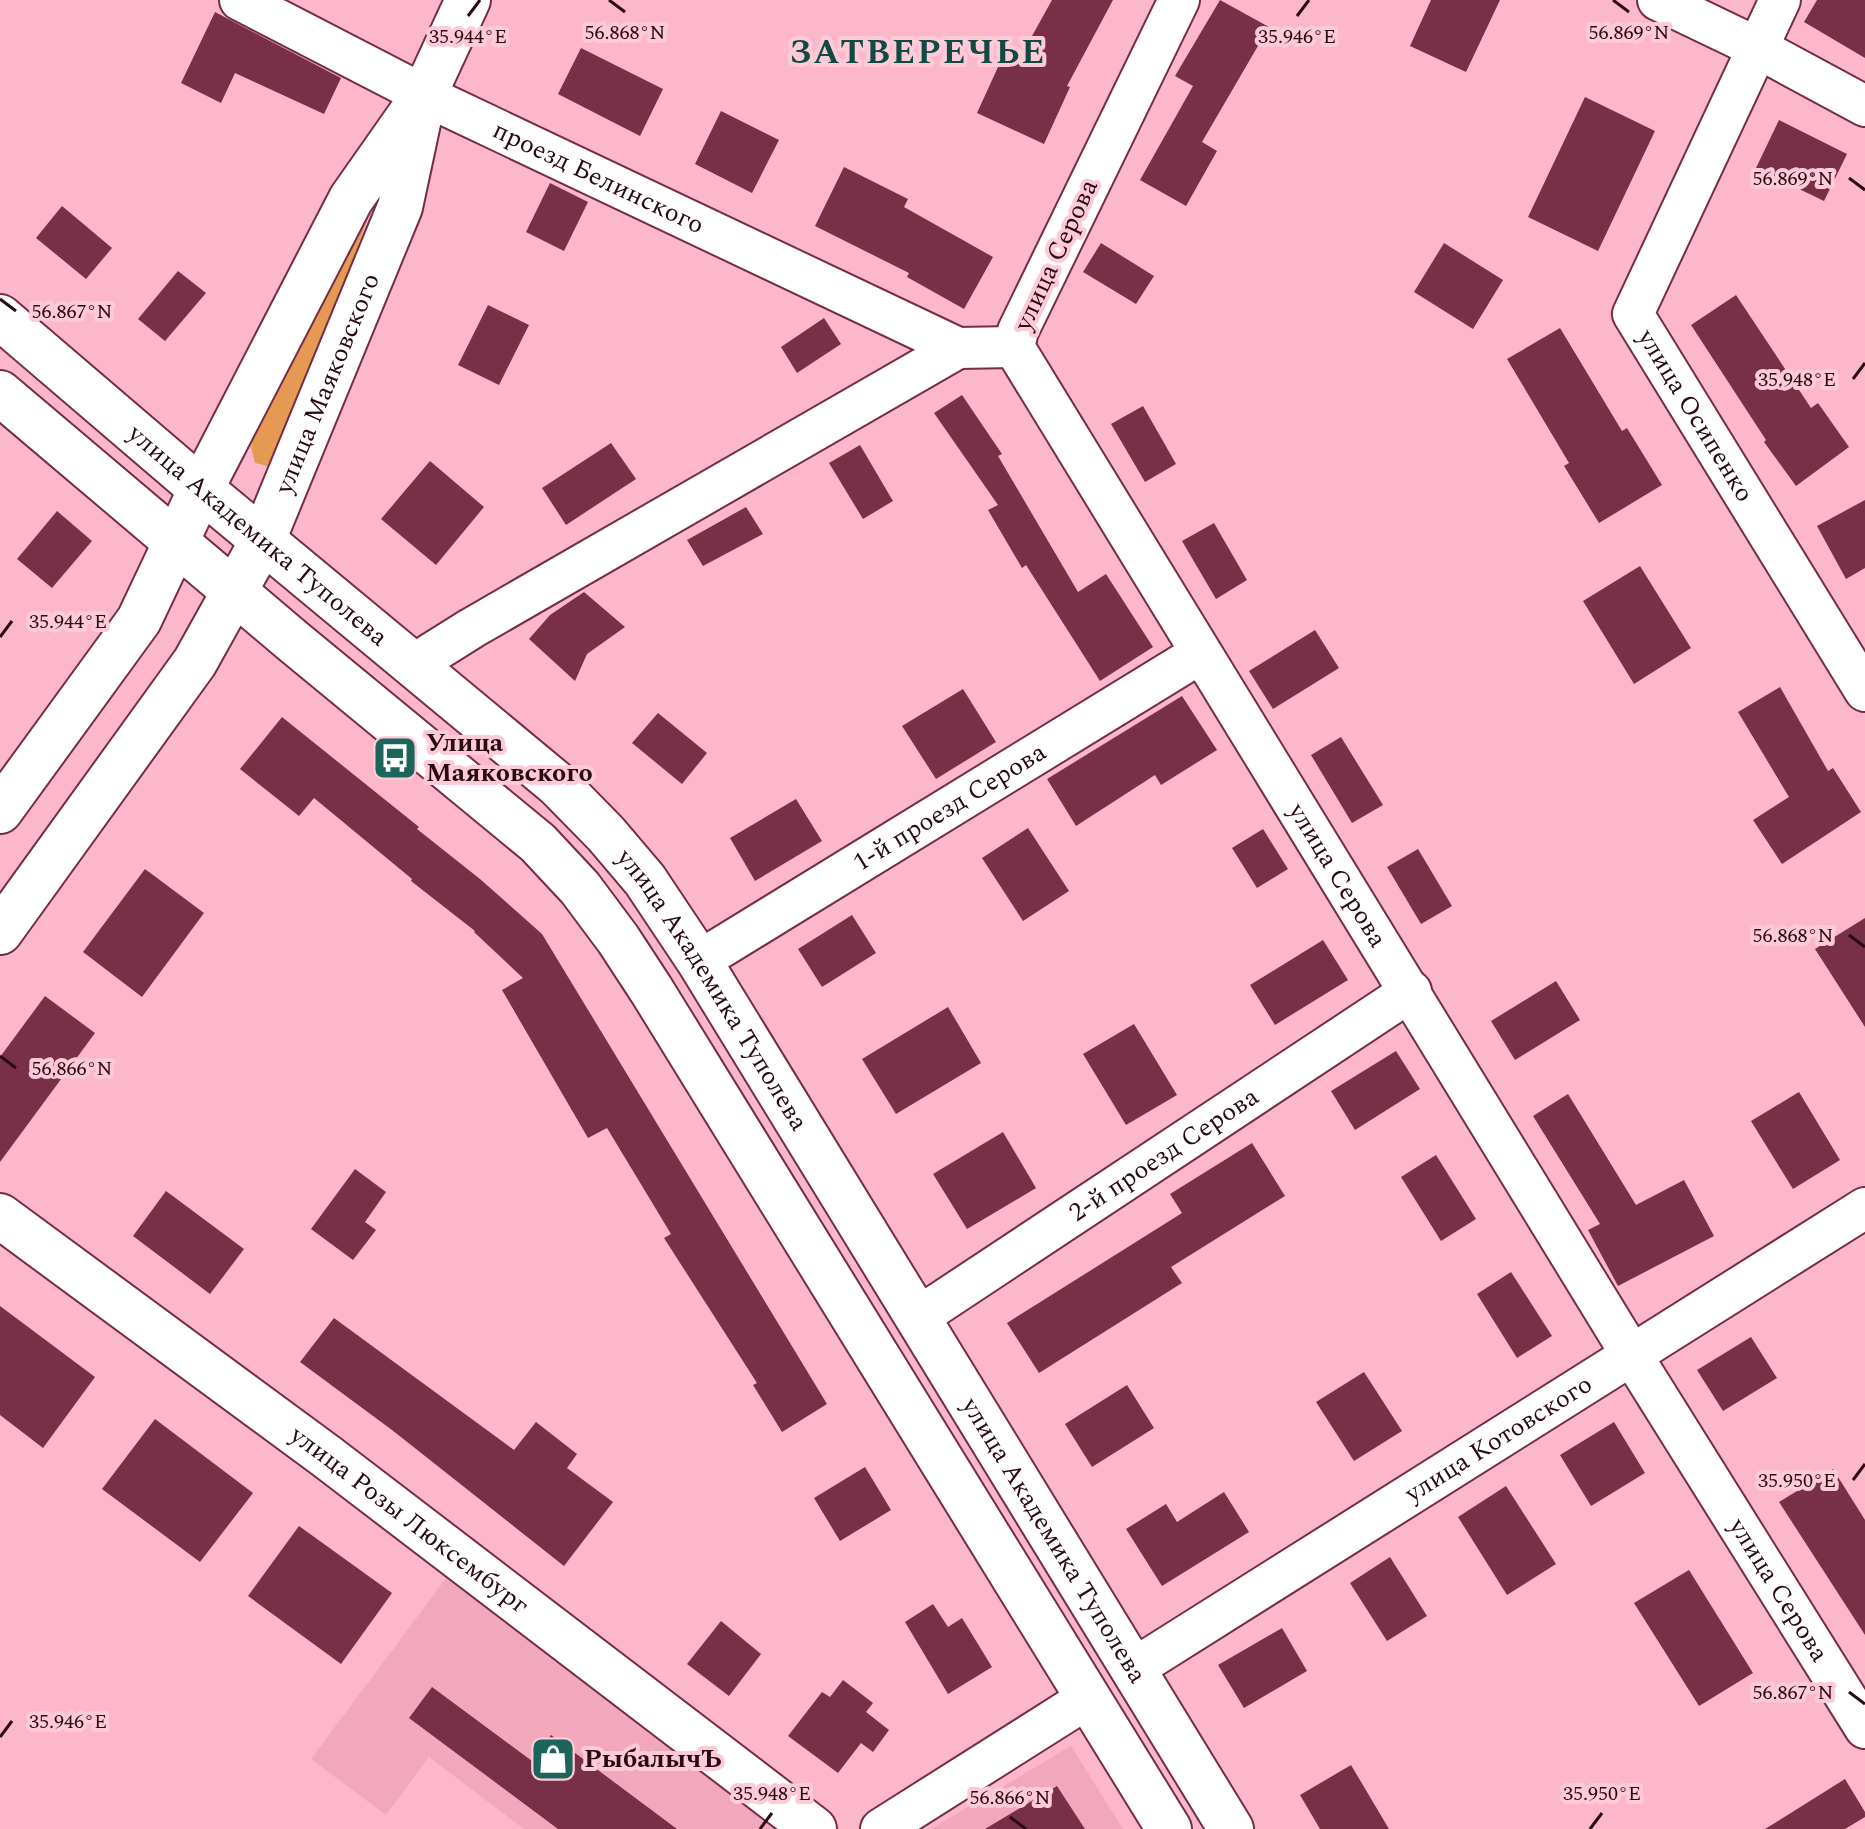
<svg xmlns="http://www.w3.org/2000/svg" width="1865" height="1829" viewBox="0 0 1865 1829" font-family="Spectral,serif">
	<style>
		.built { fill: #f1a7bc }
		.green { fill: #e69953 }
		.building { fill: #783049 }
		.lines { fill: none; stroke-linecap: round; stroke-linejoin: round }
		.minor-casing { stroke: #752c46; stroke-width: 44 }
		.tertiary-casing { stroke: #752c46; stroke-width: 48 }
		.primary-casing { stroke: #752c46; stroke-width: 48 }
		.minor { stroke: #fff; stroke-width: 40 }
		.tertiary { stroke: #fff; stroke-width: 44 }
		.primary { stroke: #fff; stroke-width: 44 }
		.ticks { fill: none; stroke: #280914; stroke-width: 3 }
		.labels { text-anchor: middle; dominant-baseline: central; stroke-width: 8; stroke-linejoin: round; paint-order: stroke }
		.street-label { font-size: 26px; fill: #280914; stroke: #ffcad8 }
		.poi-label { font-size: 26px; font-weight: bold; fill: #280914; stroke: #ffcad8; text-anchor: start }
		.district-label { font-size: 34px; font-weight: bold; letter-spacing: 2px; fill: #104a42; stroke: #ffcad8 }
		.ticks-label { font-size: 20px; text-anchor: middle; fill: #280914; stroke: #ffcad8; stroke-width: 8; stroke-linejoin: round; paint-order: stroke }
	</style>
	<rect width="100%" height="100%" fill="#fcb7ca"/>
	<g class="built">
		<path d="M 447,1577 L 783,1829 L 524,1829 L 429,1757 L 386,1815 L 311,1759 Z"/>
		<path d="M 1071,1746 L 1123,1829 L 931,1829 Z"/>
	</g>
	<path class="green" d="M 368,218 L 282,457 L 272,467 L 255,463 L 251,447 L 256,427 Z"/>
	<g class="building">
		<path d="M 1052,0 L 1113,0 L 1067,86 L 1070,87 L 1044,144 L 977,113 L 1003,56 L 1017,63 Z"/>
		<path d="M 1220,0 L 1269,27 L 1202,142 L 1217,151 L 1186,206 L 1140,180 L 1193,86 L 1175,76 Z"/>
		<path d="M 1431,0 L 1500,0 L 1466,72 L 1410,46 Z"/>
		<path d="M 1817,0 L 1865,0 L 1865,58 L 1804,22 Z"/>
		<path d="M 215,12 L 341,78 L 324,114 L 235,73 L 221,103 L 181,83 Z"/>
		<path d="M 581,48 L 663,89 L 640,136 L 558,94 Z"/>
		<path d="M 1585,97 L 1655,131 L 1598,251 L 1528,217 Z"/>
		<path d="M 721,111 L 779,140 L 752,193 L 695,164 Z"/>
		<path d="M 1779,120 L 1847,154 L 1824,201 L 1756,168 Z"/>
		<path d="M 844,167 L 908,199 L 904,207 L 993,257 L 964,309 L 907,277 L 909,273 L 815,226 Z"/>
		<path d="M 550,183 L 588,202 L 564,251 L 526,232 Z"/>
		<path d="M 62,206 L 112,248 L 86,279 L 36,238 Z"/>
		<path d="M 1101,243 L 1154,276 L 1136,304 L 1083,272 Z"/>
		<path d="M 1444,243 L 1503,280 L 1473,329 L 1414,292 Z"/>
		<path d="M 178,271 L 206,293 L 165,341 L 138,319 Z"/>
		<path d="M 1736,295 L 1811,408 L 1818,403 L 1849,447 L 1796,486 L 1764,442 L 1766,440 L 1691,325 Z"/>
		<path d="M 488,305 L 529,325 L 499,385 L 458,365 Z"/>
		<path d="M 824,318 L 841,344 L 797,373 L 781,347 Z"/>
		<path d="M 1560,328 L 1622,431 L 1627,428 L 1662,485 L 1599,523 L 1564,466 L 1569,463 L 1507,359 Z"/>
		<path d="M 962,395 L 1002,454 L 998,456 L 1078,592 L 1106,574 L 1153,647 L 1100,681 L 1026,565 L 1022,568 L 988,510 L 998,505 L 934,413 Z"/>
		<path d="M 1143,406 L 1176,464 L 1145,482 L 1111,424 Z"/>
		<path d="M 611,443 L 636,479 L 566,525 L 542,488 Z"/>
		<path d="M 860,445 L 893,501 L 863,519 L 829,463 Z"/>
		<path d="M 430,461 L 484,507 L 436,565 L 381,519 Z"/>
		<path d="M 1865,500 L 1865,568 L 1846,579 L 1817,526 Z"/>
		<path d="M 746,507 L 763,534 L 703,566 L 687,540 Z"/>
		<path d="M 57,511 L 92,541 L 52,588 L 17,559 Z"/>
		<path d="M 1214,523 L 1247,580 L 1216,599 L 1182,541 Z"/>
		<path d="M 1640,566 L 1691,648 L 1634,684 L 1583,601 Z"/>
		<path d="M 584,592 L 625,627 L 587,654 L 575,681 L 529,639 L 550,615 Z"/>
		<path d="M 1315,630 L 1339,668 L 1273,709 L 1249,671 Z"/>
		<path d="M 1780,687 L 1828,771 L 1833,768 L 1861,812 L 1782,864 L 1753,820 L 1789,797 L 1738,712 Z"/>
		<path d="M 963,689 L 996,742 L 936,779 L 902,726 Z"/>
		<path d="M 1182,696 L 1217,750 L 1161,785 L 1155,775 L 1076,826 L 1047,779 Z"/>
		<path d="M 658,713 L 707,753 L 682,784 L 632,743 Z"/>
		<path d="M 282,717 L 419,827 L 417,829 L 480,879 L 542,934 L 827,1404 L 782,1432 L 753,1385 L 757,1383 L 664,1238 L 671,1234 L 607,1128 L 588,1138 L 502,990 L 523,978 L 474,932 L 475,931 L 411,881 L 412,879 L 314,798 L 299,816 L 240,769 Z"/>
		<path d="M 1341,737 L 1383,805 L 1352,823 L 1311,755 Z"/>
		<path d="M 796,799 L 822,841 L 755,881 L 730,838 Z"/>
		<path d="M 1028,828 L 1069,891 L 1023,921 L 982,858 Z"/>
		<path d="M 1263,829 L 1288,869 L 1257,888 L 1232,848 Z"/>
		<path d="M 1418,849 L 1452,906 L 1421,924 L 1387,867 Z"/>
		<path d="M 145,869 L 204,913 L 142,997 L 83,952 Z"/>
		<path d="M 852,915 L 876,953 L 822,987 L 798,949 Z"/>
		<path d="M 1865,918 L 1865,1027 L 1815,949 Z"/>
		<path d="M 1323,940 L 1348,980 L 1275,1025 L 1250,985 Z"/>
		<path d="M 1556,981 L 1580,1020 L 1515,1060 L 1491,1021 Z"/>
		<path d="M 45,996 L 95,1033 L 0,1162 L 0,1057 Z"/>
		<path d="M 948,1007 L 981,1063 L 896,1114 L 862,1059 Z"/>
		<path d="M 1134,1024 L 1177,1095 L 1126,1125 L 1083,1054 Z"/>
		<path d="M 1396,1051 L 1420,1089 L 1355,1130 L 1331,1091 Z"/>
		<path d="M 1799,1092 L 1840,1160 L 1793,1189 L 1751,1121 Z"/>
		<path d="M 1568,1094 L 1636,1205 L 1684,1180 L 1714,1236 L 1618,1286 L 1588,1230 L 1600,1224 L 1533,1116 Z"/>
		<path d="M 1003,1132 L 1036,1188 L 967,1229 L 933,1174 Z"/>
		<path d="M 1252,1143 L 1285,1196 L 1171,1267 L 1182,1283 L 1039,1373 L 1007,1323 L 1182,1213 L 1170,1194 Z"/>
		<path d="M 1436,1155 L 1476,1219 L 1441,1241 L 1401,1177 Z"/>
		<path d="M 355,1169 L 386,1192 L 365,1222 L 376,1230 L 353,1260 L 311,1229 Z"/>
		<path d="M 166,1191 L 244,1249 L 210,1294 L 133,1236 Z"/>
		<path d="M 1511,1272 L 1552,1336 L 1517,1358 L 1477,1294 Z"/>
		<path d="M 0,1306 L 95,1377 L 43,1448 L 0,1415 Z"/>
		<path d="M 334,1318 L 514,1450 L 536,1422 L 577,1454 L 567,1468 L 613,1502 L 564,1566 L 392,1430 L 300,1362 Z"/>
		<path d="M 1751,1337 L 1777,1378 L 1723,1411 L 1697,1370 Z"/>
		<path d="M 1364,1372 L 1402,1431 L 1354,1461 L 1316,1402 Z"/>
		<path d="M 1127,1385 L 1154,1428 L 1092,1467 L 1065,1424 Z"/>
		<path d="M 155,1419 L 253,1493 L 200,1562 L 102,1489 Z"/>
		<path d="M 1614,1422 L 1645,1473 L 1591,1506 L 1560,1455 Z"/>
		<path d="M 865,1467 L 891,1510 L 840,1541 L 814,1498 Z"/>
		<path d="M 1833,1469 L 1865,1520 L 1865,1635 L 1779,1502 Z"/>
		<path d="M 1506,1486 L 1556,1564 L 1507,1595 L 1458,1517 Z"/>
		<path d="M 1224,1492 L 1249,1532 L 1162,1586 L 1126,1529 L 1166,1504 L 1177,1522 Z"/>
		<path d="M 299,1526 L 392,1593 L 341,1664 L 248,1596 Z"/>
		<path d="M 1390,1557 L 1427,1616 L 1387,1641 L 1350,1583 Z"/>
		<path d="M 1689,1570 L 1753,1673 L 1699,1706 L 1634,1603 Z"/>
		<path d="M 933,1604 L 948,1627 L 962,1618 L 992,1667 L 948,1694 L 905,1622 Z"/>
		<path d="M 721,1621 L 761,1654 L 729,1696 L 687,1664 Z"/>
		<path d="M 1282,1628 L 1307,1671 L 1244,1708 L 1218,1665 Z"/>
		<path d="M 843,1680 L 873,1703 L 866,1712 L 889,1730 L 873,1752 L 861,1743 L 838,1773 L 788,1736 L 822,1692 L 830,1697 Z"/>
		<path d="M 432,1687 L 532,1761 L 551,1735 L 677,1829 L 558,1829 L 409,1718 Z"/>
		<path d="M 1351,1765 L 1389,1829 L 1320,1829 L 1300,1795 Z"/>
		<path d="M 1845,1779 L 1865,1812 L 1865,1817 L 1845,1829 L 1765,1829 Z"/>
		<path d="M 1057,1786 L 1085,1829 L 985,1829 Z"/>
	</g>
	<g class="lines">
		<g class="minor-casing">
			<g id="minor">
				<path id="s1" d="M 240,0 L 424,95 L 958,348 L 1014,347"/>
				<path id="s2" d="M 1179,0 L 1018,331 L 1014,347 L 1631,1354 L 1865,1728"/>
				<path d="M 1658,0 L 1756,47 L 1865,106"/>
				<path id="s3" d="M 1780,0 L 1633,314 L 1865,691"/>
				<path d="M 413,665 L 472,628 L 958,348"/>
				<path id="s4" d="M 699,961 L 1201,653"/>
				<path id="s5" d="M 917,1318 L 1411,991"/>
				<path id="s6" d="M 1133,1669 L 1865,1208"/>
				<path d="M 881,1829 L 1088,1698"/>
			</g>
		</g>
		<g class="tertiary-casing">
			<g id="tertiary">
				<path id="s7" d="M 0,1216 L 326,1456 L 814,1829"/>
			</g>
		</g>
		<g class="primary-casing">
			<g id="primary">
				<path id="s8" d="M 0,317 L 201,489 L 558,785 L 606,834 L 645,880 L 699,961 L 1231,1829"/>
				<path d="M 0,393 L 294,642 L 538,843 L 580,888 L 618,939 L 652,991 L 1169,1829"/>
				<path d="M 0,811 L 139,620 L 201,489 L 351,199 L 424,95 L 468,0"/>
				<path id="s9" d="M 0,932 L 195,662 L 263,540 L 400,207 L 424,95"/>
			</g>
		</g>
		<use href="#minor" class="minor"/>
		<use href="#tertiary" class="tertiary"/>
		<use href="#primary" class="primary"/>
	</g>
	<path class="ticks" d="M 609,0 L 625,12M 1613,0 L 1629,12M 468,16 L 480,0M 1297,16 L 1309,0M 1849,178 L 1865,190M 0,299 L 16,311M 1853,379 L 1865,363M 0,637 L 12,621M 1849,935 L 1865,947M 0,1056 L 16,1068M 1853,1480 L 1865,1464M 1849,1692 L 1865,1704M 0,1737 L 12,1721M 1010,1817 L 1026,1829M 760,1829 L 772,1813M 1590,1829 L 1602,1813"/>
	<defs>
		<g id="bus-square" transform="scale(2.3)"><rect x="-9" y="-9" width="18" height="18" rx="4" fill="#1c655a" stroke="#ffcad8"/><path d="M-5-6H5V4H4V6H2V4H-2V6H-4V4H-5ZM-3.5-4V0h7V-4ZM-3.5 1.2v1.5H-2V1.2ZM2 1.2v1.5H3.5V1.2Z" fill="#fff"/></g>
		<g id="shop-square" transform="scale(2.3)"><rect x="-9" y="-9" width="18" height="18" rx="4" fill="#1c655a" stroke="#ffcad8"/><path d="M-5-2.5h2.3a2.7 3.5 0 0 1 5.4 0H5L5.5 6h-11ZM-1.5-2.5h3a1.5 2.3 0 0 0-3 0Z" fill="#fff"/></g>
	</defs>
	<g fill-rule="evenodd">
		<use href="#bus-square" x="395" y="758"/>
		<use href="#shop-square" x="553" y="1759"/>
	</g>
	<g class="labels">
		<g class="street-label">
			<text stroke="none"><textPath href="#s1" startOffset="400">проезд Белинского</textPath></text>
			<text transform="translate(1056 255) rotate(-65)">улица Серова</text>
			<text stroke="none"><textPath href="#s9" startOffset="642">улица Маяковского</textPath></text>
			<text stroke="none"><textPath href="#s3" startOffset="466">улица Осипенко</textPath></text>
			<text stroke="none"><textPath href="#s8" startOffset="338">улица Академика Туполева</textPath></text>
			<text stroke="none"><textPath href="#s4" startOffset="294">1-й проезд Серова</textPath></text>
			<text stroke="none"><textPath href="#s2" startOffset="1004">улица Серова</textPath></text>
			<text stroke="none"><textPath href="#s8" startOffset="986">улица Академика Туполева</textPath></text>
			<text stroke="none"><textPath href="#s5" startOffset="296">2-й проезд Серова</textPath></text>
			<text stroke="none"><textPath href="#s6" startOffset="432">улица Котовского</textPath></text>
			<text stroke="none"><textPath href="#s7" startOffset="510">улица Розы Люксембург</textPath></text>
			<text stroke="none"><textPath href="#s8" startOffset="1634">улица Академика Туполева</textPath></text>
			<text stroke="none"><textPath href="#s2" startOffset="1844">улица Серова</textPath></text>
		</g>
		<g class="poi-label">
			<text x="426" y="743">Улица<tspan x="426" dy="30">Маяковского</tspan></text>
			<text x="584" y="1759">РыбалычЪ</text>
		</g>
		<g class="district-label">
			<text x="918" y="53">ЗАТВЕРЕЧЬЕ</text>
		</g>
	</g>
	<g class="ticks-label">
		<text x="625" y="39">56.868°N</text>
		<text x="1629" y="39">56.869°N</text>
		<text x="468" y="43">35.944°E</text>
		<text x="1297" y="43">35.946°E</text>
		<text x="1793" y="185">56.869°N</text>
		<text x="72" y="318">56.867°N</text>
		<text x="1797" y="386">35.948°E</text>
		<text x="68" y="628">35.944°E</text>
		<text x="1793" y="942">56.868°N</text>
		<text x="72" y="1075">56.866°N</text>
		<text x="1797" y="1487">35.950°E</text>
		<text x="1793" y="1699">56.867°N</text>
		<text x="68" y="1728">35.946°E</text>
		<text x="772" y="1800">35.948°E</text>
		<text x="1602" y="1800">35.950°E</text>
		<text x="1010" y="1804">56.866°N</text>
	</g>
</svg>
